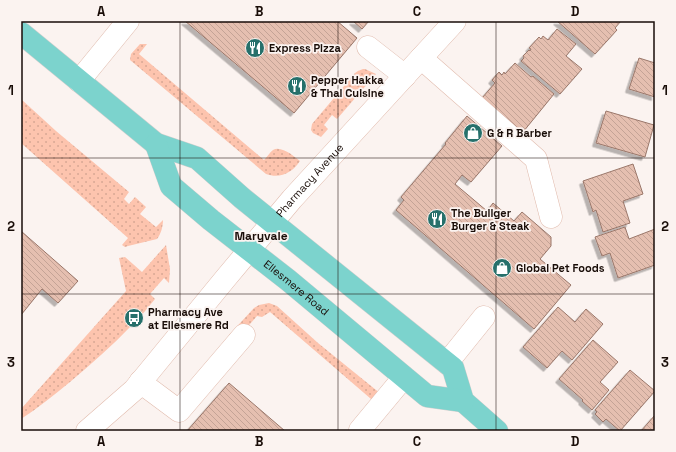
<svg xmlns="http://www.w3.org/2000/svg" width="676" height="452" viewBox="0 0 676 452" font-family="'Space Grotesk',sans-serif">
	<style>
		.grass { fill: url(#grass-dots) }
		.building { fill: url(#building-back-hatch); stroke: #9a776a; filter: url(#shadow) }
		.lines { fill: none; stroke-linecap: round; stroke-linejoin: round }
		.minor-casing { stroke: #e1bbad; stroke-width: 23 }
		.major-casing { stroke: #d1cfce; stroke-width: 23 }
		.minor { stroke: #fff; stroke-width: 22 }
		.major { stroke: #7cd3cd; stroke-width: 22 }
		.grid { fill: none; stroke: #190d08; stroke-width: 1; stroke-opacity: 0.55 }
		.labels { text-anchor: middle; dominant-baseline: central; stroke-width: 3.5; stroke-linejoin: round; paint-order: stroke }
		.poi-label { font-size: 11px; font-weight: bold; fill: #190d08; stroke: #fbf3f0; text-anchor: start }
		.street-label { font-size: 11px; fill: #190d08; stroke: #fbf3f0 }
		.neighbourhood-label { font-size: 12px; font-weight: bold; fill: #190d08; stroke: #fbf3f0 }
		.neatline { fill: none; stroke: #190d08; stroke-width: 1.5 }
		.grid-label { font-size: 13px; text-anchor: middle; font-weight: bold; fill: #190d08 }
	</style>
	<defs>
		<pattern id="grass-dots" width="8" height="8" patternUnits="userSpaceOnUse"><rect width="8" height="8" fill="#fdc4ae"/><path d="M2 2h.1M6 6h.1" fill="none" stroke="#d8a794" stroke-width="1.8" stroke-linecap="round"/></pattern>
		<pattern id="building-back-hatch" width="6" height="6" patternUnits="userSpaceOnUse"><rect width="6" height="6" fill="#e5bfb0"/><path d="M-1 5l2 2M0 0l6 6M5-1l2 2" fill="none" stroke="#c4a396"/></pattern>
		<filter id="shadow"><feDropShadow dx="-3.5" dy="3.5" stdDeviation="0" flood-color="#0004"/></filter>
	</defs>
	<rect width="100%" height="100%" fill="#fbf3f0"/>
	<g class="grass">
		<path d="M 140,44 L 147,44 L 139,54 L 264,160 C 267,157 270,152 273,150 C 281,145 295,157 300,161 C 292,173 280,179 266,174 L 130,60 L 131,54 Z"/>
		<path d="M 363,69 L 365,69 L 376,74 L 337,119 L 332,115 L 324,125 L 328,129 L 321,137 L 313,133 L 311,130 L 312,124 L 355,73 L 358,71 Z"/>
		<path d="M 21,99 L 56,131 L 129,192 L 124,199 L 129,204 L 135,197 L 146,207 L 140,214 L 156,227 L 163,220 C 163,226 161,234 157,239 L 128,246 L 125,247 L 122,245 L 128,238 L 21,143 Z"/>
		<path d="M 166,245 L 170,269 L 169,283 L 164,278 L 150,294 L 155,299 L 141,316 L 135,310 L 125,320 L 131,326 C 112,346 91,364 70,382 C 54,395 38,408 21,419 L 21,409 L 126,291 L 119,258 L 125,257 L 142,272 Z"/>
		<path d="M 269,303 L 277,306 L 318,343 L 381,394 L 378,405 L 270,312 L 262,317 L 257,316 L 235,341 L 229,335 L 254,308 L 259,305 Z"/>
	</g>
	<g class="building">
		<path d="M 185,21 L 337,21 L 357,38 L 294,113 Z"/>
		<path d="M 353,21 L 369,21 L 362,29 Z"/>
		<path d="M 557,21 L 621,21 L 615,28 L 617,30 L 595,54 Z"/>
		<path d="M 557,29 L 576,44 L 566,56 L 582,69 L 560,94 L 521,61 L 524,58 L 523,56 L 529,50 L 530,51 L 531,49 L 529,48 L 539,37 L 541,39 L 543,36 L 548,40 Z"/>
		<path d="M 639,58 L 655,63 L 655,97 L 629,89 Z"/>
		<path d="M 515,63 L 531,77 L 533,76 L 554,94 L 523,132 L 482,98 L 495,83 L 492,80 L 499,72 L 502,75 L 504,72 L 505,74 Z"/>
		<path d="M 606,111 L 654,125 L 645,157 L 596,143 Z"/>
		<path d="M 467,116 L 502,146 L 471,182 L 462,175 L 455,184 L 487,211 L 493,203 L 514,221 L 522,212 L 551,237 L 551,246 L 540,259 L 571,285 L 534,329 L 396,210 L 404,200 L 401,197 L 446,144 L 445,143 Z"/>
		<path d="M 633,164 L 643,194 L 623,201 L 630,223 L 603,232 L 596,210 L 593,212 L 583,181 Z"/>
		<path d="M 625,227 L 629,239 L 655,229 L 655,265 L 618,278 L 610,253 L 602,256 L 595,237 Z"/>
		<path d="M 21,231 L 78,281 L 58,303 L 42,289 L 21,315 Z"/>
		<path d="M 558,307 L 575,322 L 586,309 L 603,324 L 572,360 L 562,351 L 547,368 L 523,347 Z"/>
		<path d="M 593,340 L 618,362 L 600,382 L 609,390 L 592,410 L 582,401 L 583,400 L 559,379 Z"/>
		<path d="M 630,370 L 655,391 L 620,431 L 606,419 L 603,422 L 595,414 L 597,412 L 595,410 Z"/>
		<path d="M 229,383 L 285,431 L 187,431 Z"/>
		<path d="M 655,415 L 655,431 L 641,431 Z"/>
	</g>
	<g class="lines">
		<g class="minor-casing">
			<g id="minor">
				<path d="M 368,47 L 405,76"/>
				<path d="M 421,58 L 536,159 L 551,217"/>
				<path d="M 79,81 L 128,21"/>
				<path d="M 447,363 L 484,317"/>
				<path d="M 140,382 L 179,411 L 244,335"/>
				<path d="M 360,430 L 404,377"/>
				<path id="s1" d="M 87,431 L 134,390 L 225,279 L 292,199 L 455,21"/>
			</g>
		</g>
		<g class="major-casing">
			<g id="major">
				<path d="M 21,33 L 156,144 L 197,158 L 242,198 L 453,368 L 463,401 L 497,431"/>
				<path id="s2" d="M 156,144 L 171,186 L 211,220 L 288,280 L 427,396 L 463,401"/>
			</g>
		</g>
		<use href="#minor" class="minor"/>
		<use href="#major" class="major"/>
	</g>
	<path class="grid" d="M 180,21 L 180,431M 338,21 L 338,431M 496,21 L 496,431M 21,158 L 655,158M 21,294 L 655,294"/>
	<defs>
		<g id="restaurant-disc" transform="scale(1)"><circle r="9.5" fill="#26706b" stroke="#fbf3f0"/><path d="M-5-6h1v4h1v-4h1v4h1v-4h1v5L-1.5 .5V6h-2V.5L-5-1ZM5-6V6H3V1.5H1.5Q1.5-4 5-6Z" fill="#fff"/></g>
		<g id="shop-disc" transform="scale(1)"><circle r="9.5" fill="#26706b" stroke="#fbf3f0"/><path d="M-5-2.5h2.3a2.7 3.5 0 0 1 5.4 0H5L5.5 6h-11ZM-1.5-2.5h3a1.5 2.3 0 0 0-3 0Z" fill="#fff"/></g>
		<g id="bus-disc" transform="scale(1)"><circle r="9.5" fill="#26706b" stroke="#fbf3f0"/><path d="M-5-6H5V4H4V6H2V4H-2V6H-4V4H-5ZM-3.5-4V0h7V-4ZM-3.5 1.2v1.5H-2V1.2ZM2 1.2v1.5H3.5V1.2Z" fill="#fff"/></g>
	</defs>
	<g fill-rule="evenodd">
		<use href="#restaurant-disc" x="255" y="48"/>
		<use href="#restaurant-disc" x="297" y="86"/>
		<use href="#shop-disc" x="473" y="133"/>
		<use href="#restaurant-disc" x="437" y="219"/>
		<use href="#shop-disc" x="502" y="268"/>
		<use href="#bus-disc" x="134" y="318"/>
	</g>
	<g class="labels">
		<g class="poi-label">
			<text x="269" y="48">Express Pizza</text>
			<text x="311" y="80">Pepper Hakka<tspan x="311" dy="13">&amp; Thai Cuisine</tspan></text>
			<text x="487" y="133">G &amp; R Barber</text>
			<text x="451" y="213">The Bullger<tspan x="451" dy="13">Burger &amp; Steak</tspan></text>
			<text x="516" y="268">Global Pet Foods</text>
			<text x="148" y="312">Pharmacy Ave<tspan x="148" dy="13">at Ellesmere Rd</tspan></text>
		</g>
		<g class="street-label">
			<text stroke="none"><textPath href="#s1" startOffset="336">Pharmacy Avenue</textPath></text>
			<text stroke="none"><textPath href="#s2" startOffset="206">Ellesmere Road</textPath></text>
		</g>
		<g class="neighbourhood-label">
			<text x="261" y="236">Maryvale</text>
		</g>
	</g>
	<rect width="676" height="452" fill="none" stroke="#fbf3f0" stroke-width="44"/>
	<rect x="22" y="22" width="632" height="408" class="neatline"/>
	<g class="grid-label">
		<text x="101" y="16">A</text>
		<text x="259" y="16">B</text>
		<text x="417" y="16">C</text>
		<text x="575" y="16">D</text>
		<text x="11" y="95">1</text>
		<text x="665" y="95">1</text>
		<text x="11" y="231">2</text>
		<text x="665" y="231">2</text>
		<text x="11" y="367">3</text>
		<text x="665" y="367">3</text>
		<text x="101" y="446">A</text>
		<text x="259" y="446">B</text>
		<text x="417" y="446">C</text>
		<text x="575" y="446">D</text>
	</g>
</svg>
